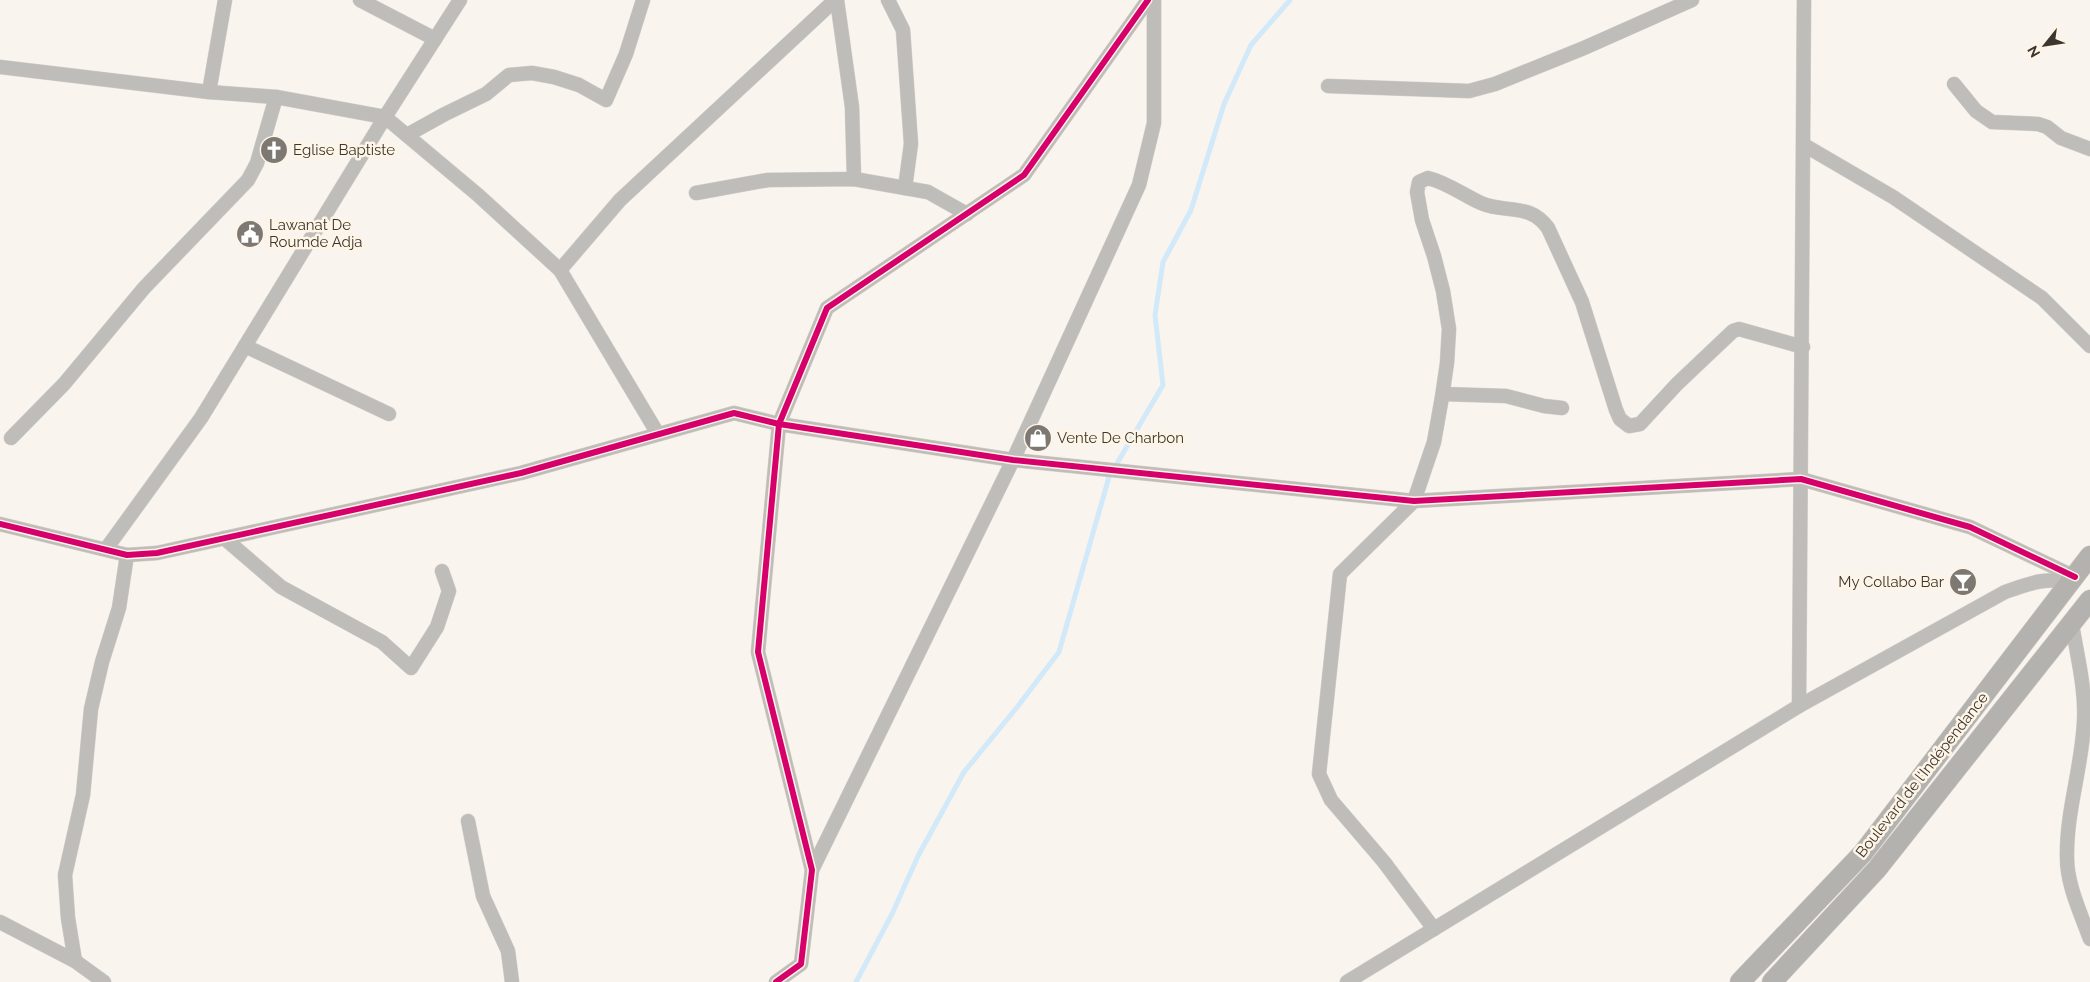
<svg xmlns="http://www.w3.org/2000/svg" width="2090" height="982" viewBox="0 0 2090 982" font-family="Raleway,sans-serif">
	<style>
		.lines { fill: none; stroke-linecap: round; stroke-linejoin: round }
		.stream { stroke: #d1e9f9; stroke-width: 5 }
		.street-casing { stroke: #d6d2cc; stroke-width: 15 }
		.secondary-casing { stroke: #d6d2cc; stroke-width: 21 }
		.street { stroke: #bfbdba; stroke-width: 14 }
		.secondary { stroke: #b4b2af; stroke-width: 20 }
		.cycleway-casing { stroke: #fff5e7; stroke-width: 9 }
		.cycleway { stroke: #d6006c; stroke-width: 6 }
		.labels { text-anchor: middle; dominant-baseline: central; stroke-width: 5; stroke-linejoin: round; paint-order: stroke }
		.poi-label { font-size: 15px; fill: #3b362f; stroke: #fff5e7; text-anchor: start }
		.street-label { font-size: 15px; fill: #3b362f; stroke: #fff5e7 }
	</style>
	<rect width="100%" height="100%" fill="#f9f4ed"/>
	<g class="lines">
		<path class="stream" d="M 856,982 L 892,914 L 918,856 L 964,772 L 1018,706 L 1059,652 L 1109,477 L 1163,385 L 1155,315 L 1163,262 L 1191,210 L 1224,104 L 1251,45 L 1290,0"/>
		<g class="street-casing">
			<g id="street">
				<path d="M 360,0 L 435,39"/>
				<path d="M 837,0 L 852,107 L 854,179"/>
				<path d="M 888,0 L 903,30 L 911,144 L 905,188"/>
				<path d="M 0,67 L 209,92 L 276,97 L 385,117 L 478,195 L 560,270 L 658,434"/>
				<path d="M 1954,84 L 1976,111 L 1992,122 L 2038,124 L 2047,127 L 2061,138 L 2090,149"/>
				<path d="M 1328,86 L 1469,91 L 1495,84 L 1584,48 L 1692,0"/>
				<path d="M 209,92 L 225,0"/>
				<path d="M 407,135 L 445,114 L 486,94 L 509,75 L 532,73 L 554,77 L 579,85 L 606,100 L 626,54 L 643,0"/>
				<path d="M 1804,145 L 1893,197 L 2042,298 L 2090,346"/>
				<path d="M 696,193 L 768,180 L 854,179 L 928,192 L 967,214"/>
				<path d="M 560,270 L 620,200 L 835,0"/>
				<path d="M 245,346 L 389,414"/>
				<path d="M 1443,394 L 1506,396 L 1544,406 L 1562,408"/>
				<path d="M 11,438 L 64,384 L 144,288 L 248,180 L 257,163 L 276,97"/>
				<path d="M 0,524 L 127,555 L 157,553 L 521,473 L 734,413 L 779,424 L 1013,460 L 1414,501 L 1801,479 L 1970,527 L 2075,577"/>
				<path d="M 224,538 L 281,587 L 382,642 L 411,668 L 437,627 L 449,591 L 442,571"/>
				<path d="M 106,549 L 201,418 L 385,117 L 460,0"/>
				<path d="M 2072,624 C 2077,656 2086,689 2084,722 C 2082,767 2066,812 2067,858 C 2067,885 2081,914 2090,939"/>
				<path d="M 1799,706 L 1804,0"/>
				<path d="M 468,821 L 483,896 L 508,951 L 512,982"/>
				<path d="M 812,870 L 1013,460 L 1139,185 L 1154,123 L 1154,0"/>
				<path d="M 0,922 L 75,961 L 104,982"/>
				<path d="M 1434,929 L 1384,862 L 1331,800 L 1319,774 L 1340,574 L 1414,501 L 1434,442 L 1442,397 L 1447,363 L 1449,329 L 1443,291 L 1434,256 L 1422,220 L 1417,192 L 1419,182 L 1428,178 C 1448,183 1463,195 1481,203 C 1506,214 1529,202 1548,228 L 1582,302 L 1616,410 L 1620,419 L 1629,426 L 1640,424 L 1677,384 L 1733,331 L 1739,329 L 1803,347"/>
				<path d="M 75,961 L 68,918 L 65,875 L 83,795 L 91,709 L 102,662 L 119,608 L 127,555"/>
				<path d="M 776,982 L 801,964 L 812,870 L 758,652 L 779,424 L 827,308 L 1024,175 L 1148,0"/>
				<path d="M 1347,982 L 1799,706 L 2005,592 C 2025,585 2049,575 2069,584"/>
			</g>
		</g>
		<g class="secondary-casing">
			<g id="secondary">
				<path d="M 1740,982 L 1863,853 L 2090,556"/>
				<path d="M 1772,982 L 1877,869 L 2090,600"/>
			</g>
		</g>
		<use href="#street" class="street"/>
		<use href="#secondary" class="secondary"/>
		<g class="cycleway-casing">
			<g id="cycleway">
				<path d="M 0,524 L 127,555 L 157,553 L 521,473 L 734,413 L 779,424 L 1013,460 L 1414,501 L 1801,479 L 1970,527 L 2075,577"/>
				<path d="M 776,982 L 801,964 L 812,870 L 758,652 L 779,424 L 827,308 L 1024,175 L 1148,0"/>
			</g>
		</g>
		<use href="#cycleway" class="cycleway"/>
	</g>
	<defs>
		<g id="church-disc" transform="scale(1.4375)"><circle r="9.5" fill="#7e7872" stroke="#fff5e7"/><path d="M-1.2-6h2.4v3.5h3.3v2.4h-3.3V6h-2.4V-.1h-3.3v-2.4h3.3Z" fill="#fff"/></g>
		<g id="civic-disc" transform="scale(1.4375)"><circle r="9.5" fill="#7e7872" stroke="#fff5e7"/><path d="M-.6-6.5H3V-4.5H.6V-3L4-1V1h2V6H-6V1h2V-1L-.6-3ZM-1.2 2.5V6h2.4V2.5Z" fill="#fff"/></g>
		<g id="shop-disc" transform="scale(1.4375)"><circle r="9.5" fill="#7e7872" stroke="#fff5e7"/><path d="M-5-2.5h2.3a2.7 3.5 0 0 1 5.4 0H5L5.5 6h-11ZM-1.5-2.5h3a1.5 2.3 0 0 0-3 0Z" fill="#fff"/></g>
		<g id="bar-disc" transform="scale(1.4375)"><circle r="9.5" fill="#7e7872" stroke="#fff5e7"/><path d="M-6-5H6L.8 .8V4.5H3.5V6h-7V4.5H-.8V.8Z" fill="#fff"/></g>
	</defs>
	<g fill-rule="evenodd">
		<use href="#church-disc" x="274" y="150"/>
		<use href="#civic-disc" x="250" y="234"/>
		<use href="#shop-disc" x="1038" y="438"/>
		<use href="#bar-disc" x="1963" y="582"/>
	</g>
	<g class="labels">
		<g class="poi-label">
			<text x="293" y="150">Eglise Baptiste</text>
			<text x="269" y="225">Lawanat De<tspan x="269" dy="17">Roumde Adja</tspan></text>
			<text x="1057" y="438">Vente De Charbon</text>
			<text x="1944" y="582" text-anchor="end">My Collabo Bar</text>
		</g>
		<g class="street-label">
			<text transform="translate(1922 775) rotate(-52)">Boulevard de l'Indépendance</text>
		</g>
	</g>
	<g transform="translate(2045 45) rotate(240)" stroke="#fff5e7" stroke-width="4" paint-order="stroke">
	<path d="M0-4L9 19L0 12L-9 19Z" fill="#3b362f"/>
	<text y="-8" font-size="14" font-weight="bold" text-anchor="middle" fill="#3b362f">N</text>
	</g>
</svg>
